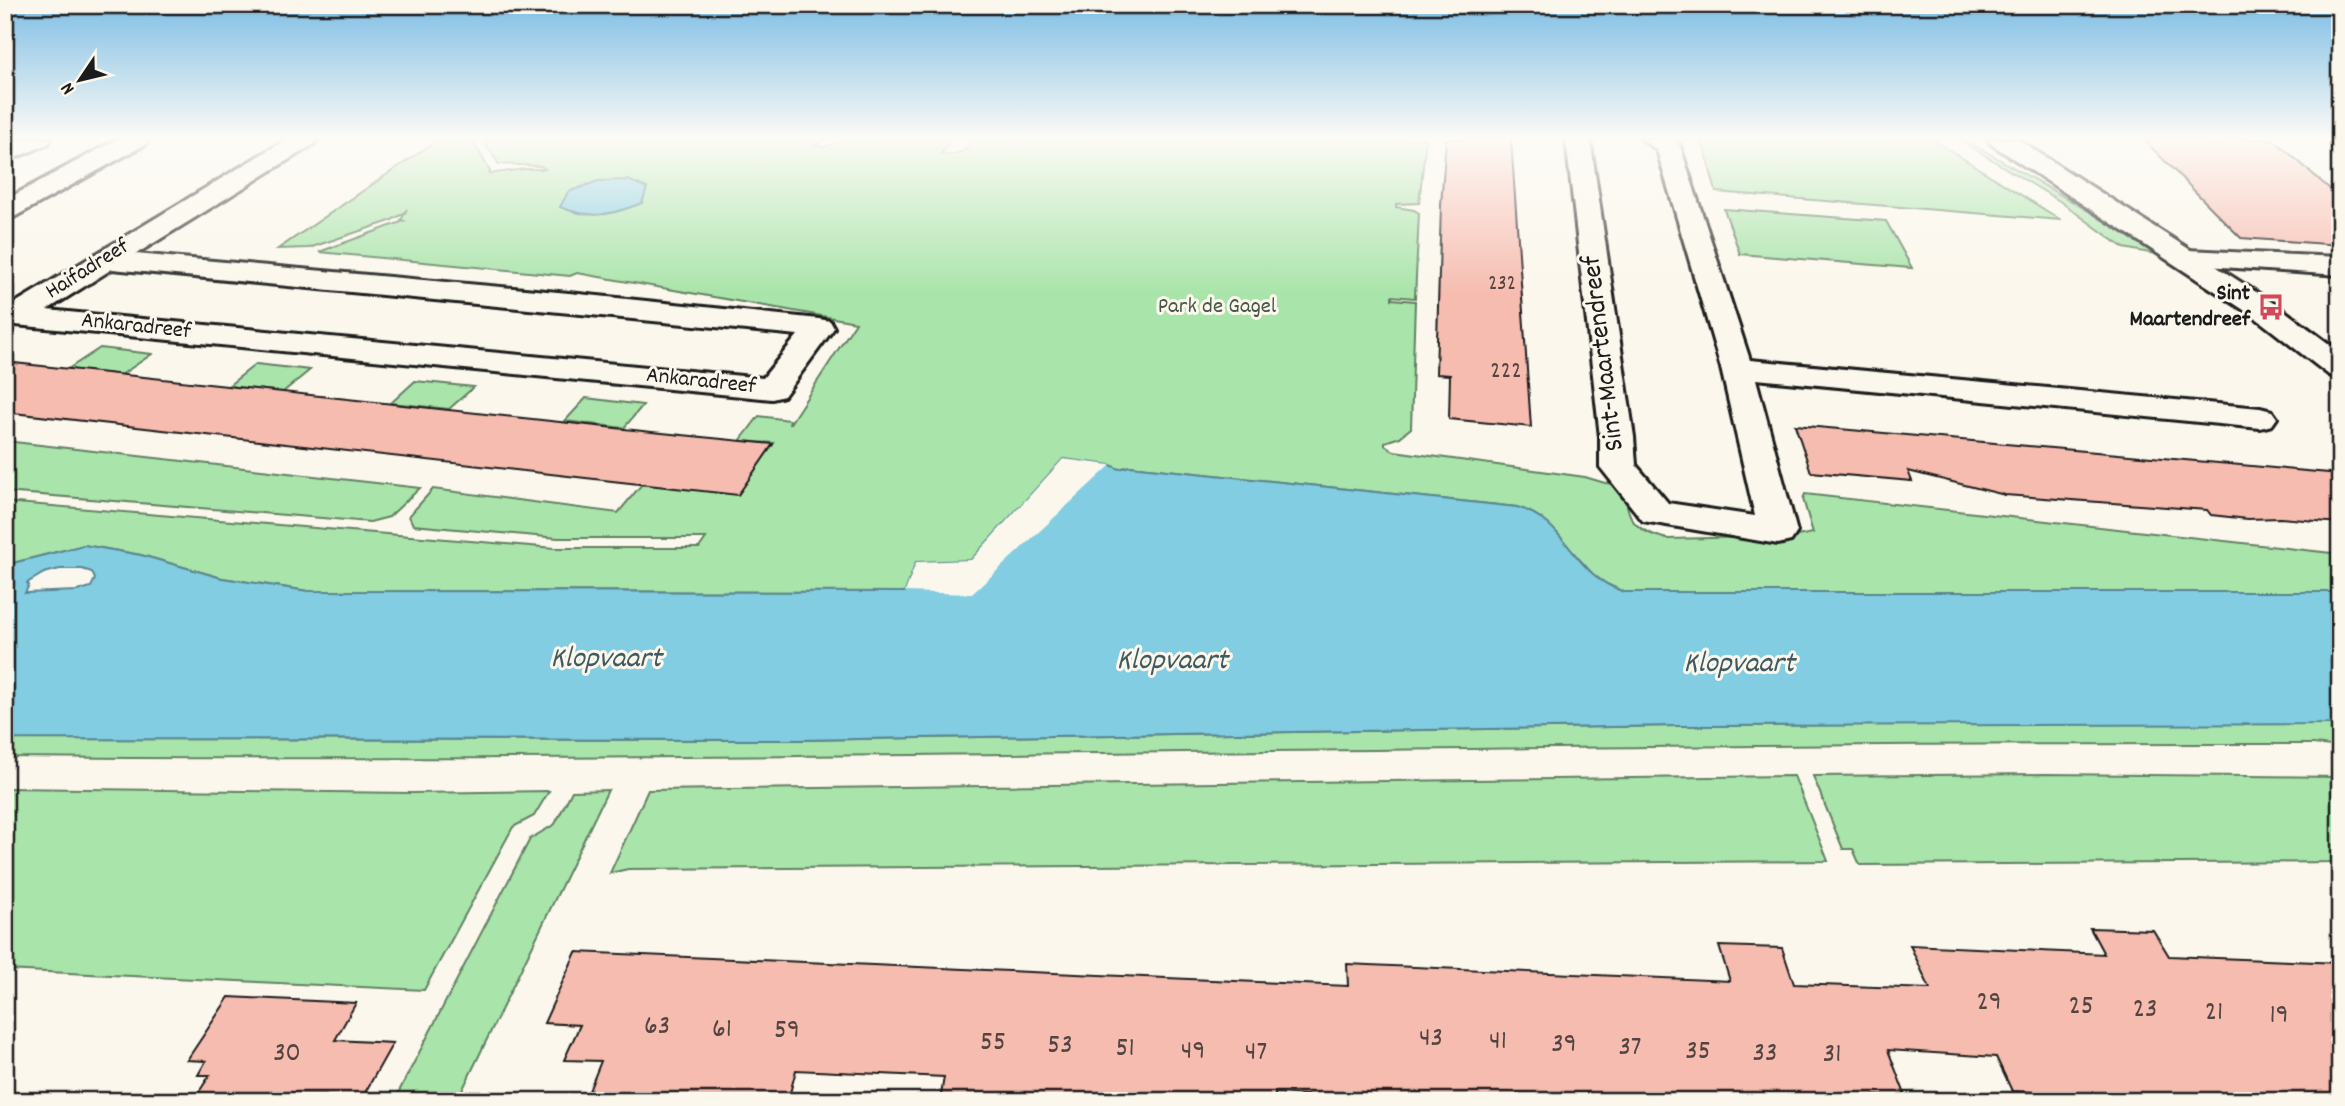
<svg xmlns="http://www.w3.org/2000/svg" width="2345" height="1106" viewBox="0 0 2345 1106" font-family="Dekko,sans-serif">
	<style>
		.green { fill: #a9e4aa; stroke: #628063; stroke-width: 2 }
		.water { fill: #82cde1; stroke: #598692; stroke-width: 2; fill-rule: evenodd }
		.pier { fill: #fbf7ec }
		.building { fill: #f6bcb0; stroke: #1c1c1c; stroke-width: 2 }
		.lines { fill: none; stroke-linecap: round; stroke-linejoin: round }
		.minor-casing { stroke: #1c1c1c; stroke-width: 6 }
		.tertiary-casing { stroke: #1c1c1c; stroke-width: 6 }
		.minor { fill: #fbf7ec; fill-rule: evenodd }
		.tertiary { fill: #fbf7ec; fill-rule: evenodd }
		.labels { text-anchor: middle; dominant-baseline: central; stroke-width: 6; stroke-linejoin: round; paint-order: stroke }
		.far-number-label { font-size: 21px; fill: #524441 }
		.far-street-label { font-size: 23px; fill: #1c1c1c; stroke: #fbf7ec }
		.far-poi-label { font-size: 23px; font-weight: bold; fill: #1c1c1c; stroke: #fbf7ec; text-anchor: end }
		.far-park-label { font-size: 23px; fill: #465847; stroke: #fbf7ec }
		.number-label { font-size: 24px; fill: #524441 }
		.street-label { font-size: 28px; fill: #1c1c1c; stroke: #fbf7ec }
		.near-number-label { font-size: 28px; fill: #524441 }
		.water-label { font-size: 30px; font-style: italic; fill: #405a61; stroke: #fbf7ec }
	</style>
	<rect width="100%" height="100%" fill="#fbf7ec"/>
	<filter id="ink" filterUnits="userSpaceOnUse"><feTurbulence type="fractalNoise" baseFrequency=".0143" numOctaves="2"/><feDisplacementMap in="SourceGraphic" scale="14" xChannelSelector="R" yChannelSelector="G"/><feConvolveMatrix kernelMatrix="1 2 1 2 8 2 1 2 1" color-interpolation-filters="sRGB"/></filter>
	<g filter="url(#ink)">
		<g class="green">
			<path d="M 439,139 L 472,139 L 490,171 L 489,174 L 524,169 L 545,169 L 541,166 L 499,164 L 482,139 L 826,139 L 815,145 L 824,147 L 843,139 L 943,140 L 950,141 L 941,154 C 959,155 964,153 975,139 L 1426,139 L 1419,203 L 1396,204 L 1396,207 L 1414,210 L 1419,213 L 1415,298 L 1392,296 L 1392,299 L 1415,301 L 1411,428 L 1400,437 L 1385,442 L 1385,445 L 1394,451 L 1585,477 L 1605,483 L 1624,485 C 1628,520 1631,529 1667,539 L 1797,536 L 1813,533 L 1803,499 L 1805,494 L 2340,554 L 2340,592 L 1624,592 L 1598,580 L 1571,550 L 1517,507 L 1130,466 L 1119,469 L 1064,459 L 971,560 L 905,592 L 308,591 L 222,578 L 141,555 L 84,545 L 5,565 L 5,502 L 555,548 L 699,548 L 706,538 L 558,538 L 413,525 L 409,516 L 433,489 L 618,513 L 642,484 L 738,494 L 774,443 L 740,441 L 759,416 L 790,420 L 789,425 L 856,322 L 577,273 L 570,276 L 319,252 L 404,221 L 401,220 L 407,209 L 403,214 L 390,221 L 309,248 L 278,249 Z"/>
			<path d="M 1702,139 L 1932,139 L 2061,220 L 1716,192 Z"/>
			<path d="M 1958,139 L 1964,139 L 2090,212 L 2155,254 L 2124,248 L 2061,202 Z"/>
			<path d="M 1724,209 L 1886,221 L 1912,268 L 1740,254 Z"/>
			<path d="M 100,348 L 152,354 L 121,375 L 68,369 Z"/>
			<path d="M 256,364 L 310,370 L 283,392 L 228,386 Z"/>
			<path d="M 415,381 L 474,387 L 449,409 L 391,403 Z"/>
			<path d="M 586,398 L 643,405 L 624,428 L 565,421 Z"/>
			<path d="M 5,441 L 420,488 L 389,517 L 370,522 L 5,492 Z"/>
			<path d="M 2041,724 L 2340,724 L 2340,747 L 2313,744 C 1544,742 775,764 5,757 L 5,739 L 798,740 L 1676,726 Z"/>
			<path d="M 2046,774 L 2340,777 L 2340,862 L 1860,865 L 1853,849 L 1843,849 L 1813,776 Z"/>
			<path d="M 1794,776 L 1828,861 L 628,869 L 610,873 L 648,790 Z"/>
			<path d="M 5,788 L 412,793 L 549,791 L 534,816 L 513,827 L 424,990 L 5,970 Z"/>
			<path d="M 608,790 L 457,1101 L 394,1101 L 530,839 L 555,824 L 572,791 Z"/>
		</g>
		<g class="water">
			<path d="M 628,180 L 647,188 L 642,203 C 611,215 592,220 560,207 L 568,192 L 598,181 Z"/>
			<path d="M 1063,459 L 1111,465 L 1119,469 L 1130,466 L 1517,507 C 1568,521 1571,574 1624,592 L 2340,592 L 2340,724 L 1676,726 L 798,740 L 5,739 L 5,565 L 84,545 L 141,555 L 222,578 L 308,591 L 905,592 L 916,562 L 971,560 ZM 60,569 L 82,569 L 92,572 L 95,579 L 91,587 L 77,591 L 25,593 L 29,585 L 27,583 L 44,573 Z"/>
		</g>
		<path class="pier" d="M 1063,459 L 1111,465 L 972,594 L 905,592 L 916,562 L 971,560 Z"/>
		<g class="building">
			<path d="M 1446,139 L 1511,139 L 1531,427 L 1449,419 L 1450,375 L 1436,374 L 1441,205 Z"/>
			<path d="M 2143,139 L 2273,139 L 2340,198 L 2340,245 L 2241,238 Z"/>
			<path d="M 5,362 L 652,432 L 773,444 L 738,495 L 612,481 L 5,412 Z"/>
			<path d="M 1795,425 L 2340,474 L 2340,523 L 2280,518 L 2248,519 L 2211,515 L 2207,510 L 2005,495 L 1908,471 L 1912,481 L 1811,472 Z"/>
			<path d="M 2090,928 L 2153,930 L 2169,956 L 2340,963 L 2340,1101 L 2218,1101 L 2012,1091 L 1996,1057 L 1888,1050 L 1906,1097 L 1863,1095 L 1865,1101 L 1361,1101 L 1361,1098 L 1275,1093 L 1275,1101 L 940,1101 L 944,1077 L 796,1070 L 788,1101 L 585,1101 L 601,1061 L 564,1060 L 580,1025 L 544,1023 L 576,952 L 1348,986 L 1347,964 L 1730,981 L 1719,946 L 1782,948 L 1794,984 L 1930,989 L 1910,945 L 2104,954 Z"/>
			<path d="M 229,997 L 356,1003 L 335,1040 L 393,1043 L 362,1098 L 303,1095 L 300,1101 L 193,1101 L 210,1075 L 198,1075 L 206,1061 L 187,1060 Z"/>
		</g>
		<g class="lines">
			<g class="minor-casing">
				<g id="minor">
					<path d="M 19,139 L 51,139 L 48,144 L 5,162 L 5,146 Z"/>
					<path d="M 118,139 L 149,139 L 146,144 L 14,217 L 5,219 L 5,200 Z"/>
					<path d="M 287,139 L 317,139 L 314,144 L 136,254 L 569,293 L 819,319 L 830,321 L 834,328 L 784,396 L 772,399 L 5,324 L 5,306 L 10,306 ZM 112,269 L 798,335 L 763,378 L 47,310 Z"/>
					<path d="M 1566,139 L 1590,139 L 1634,437 L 1636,465 L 1668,503 L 1755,516 L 1721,368 L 1657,150 L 1642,139 L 1674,139 L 1680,146 L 1750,360 L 2260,408 L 2272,411 L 2277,418 L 2272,425 L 2260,428 L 1756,379 L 1797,532 L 1791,541 L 1778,544 L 1643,521 L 1600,467 L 1600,437 Z"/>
					<path d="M 2187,250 L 2340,257 L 2340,275 L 2177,264 L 2173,258 L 2177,252 Z"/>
				</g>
			</g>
			<g class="tertiary-casing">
				<path id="tertiary" d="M 1988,139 L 2017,139 L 2278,306 L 2340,352 L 2340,378 L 2329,375 L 2256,318 L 1991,144 Z"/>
			</g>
			<use href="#minor" class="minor"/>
			<use href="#tertiary" class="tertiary"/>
		</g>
	</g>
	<linearGradient id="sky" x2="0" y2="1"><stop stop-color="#7fbee5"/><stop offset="0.47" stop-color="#fdfbf6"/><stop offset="1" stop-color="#fdfbf6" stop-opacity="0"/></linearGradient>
	<rect width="2345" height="294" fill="url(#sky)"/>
	<defs>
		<g id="bus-bare" transform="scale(2.1)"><path d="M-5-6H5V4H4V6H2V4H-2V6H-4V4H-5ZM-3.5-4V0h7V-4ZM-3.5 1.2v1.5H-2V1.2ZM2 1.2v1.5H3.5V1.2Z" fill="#d1495b" stroke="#fbf7ec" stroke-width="2.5" paint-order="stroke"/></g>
	</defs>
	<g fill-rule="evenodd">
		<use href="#bus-bare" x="2271" y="307"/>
	</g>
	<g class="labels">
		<g class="far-number-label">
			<text x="1502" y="285">232</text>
		</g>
		<g class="far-street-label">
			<text transform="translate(88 270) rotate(-32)">Haifadreef</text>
			<text transform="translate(136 327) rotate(6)">Ankaradreef</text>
			<text transform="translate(701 382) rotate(6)">Ankaradreef</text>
		</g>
		<g class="far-poi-label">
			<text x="2250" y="294">Sint<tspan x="2250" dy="26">Maartendreef</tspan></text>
		</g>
		<g class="far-park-label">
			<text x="1217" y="307">Park de Gagel</text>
		</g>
		<g class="number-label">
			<text x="1506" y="372">222</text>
		</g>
		<g class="street-label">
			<text transform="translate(1605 353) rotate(-97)">Sint-Maartendreef</text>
		</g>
		<g class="near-number-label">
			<text x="1989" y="1004">29</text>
			<text x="2081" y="1008">25</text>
			<text x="2145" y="1011">23</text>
			<text x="2214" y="1014">21</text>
			<text x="2279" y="1017">19</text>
			<text x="657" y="1028">63</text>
			<text x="722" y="1031">61</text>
			<text x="787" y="1032">59</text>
			<text x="1431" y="1040">43</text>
			<text x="1498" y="1043">41</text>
			<text x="993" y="1044">55</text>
			<text x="1564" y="1046">39</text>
			<text x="1060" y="1047">53</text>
			<text x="1630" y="1049">37</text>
			<text x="1125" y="1050">51</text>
			<text x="1193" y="1053">49</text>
			<text x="1698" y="1053">35</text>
			<text x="1256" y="1054">47</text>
			<text x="287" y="1055">30</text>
			<text x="1765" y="1055">33</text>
			<text x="1832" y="1056">31</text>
		</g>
		<g class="water-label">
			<text x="606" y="660">Klopvaart</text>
			<text x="1172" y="662">Klopvaart</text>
			<text x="1739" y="665">Klopvaart</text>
		</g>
	</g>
	<rect width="2345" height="1106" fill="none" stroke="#fbf7ec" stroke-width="28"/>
	<rect x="14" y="14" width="2317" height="1078" fill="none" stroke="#1c1c1c" stroke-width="2.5" filter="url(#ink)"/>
	<g transform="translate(80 80) rotate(235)" stroke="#fbf7ec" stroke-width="5" paint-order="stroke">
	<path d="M0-5L12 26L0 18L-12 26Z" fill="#1c1c1c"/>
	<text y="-10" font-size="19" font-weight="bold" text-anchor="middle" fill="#1c1c1c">N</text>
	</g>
</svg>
